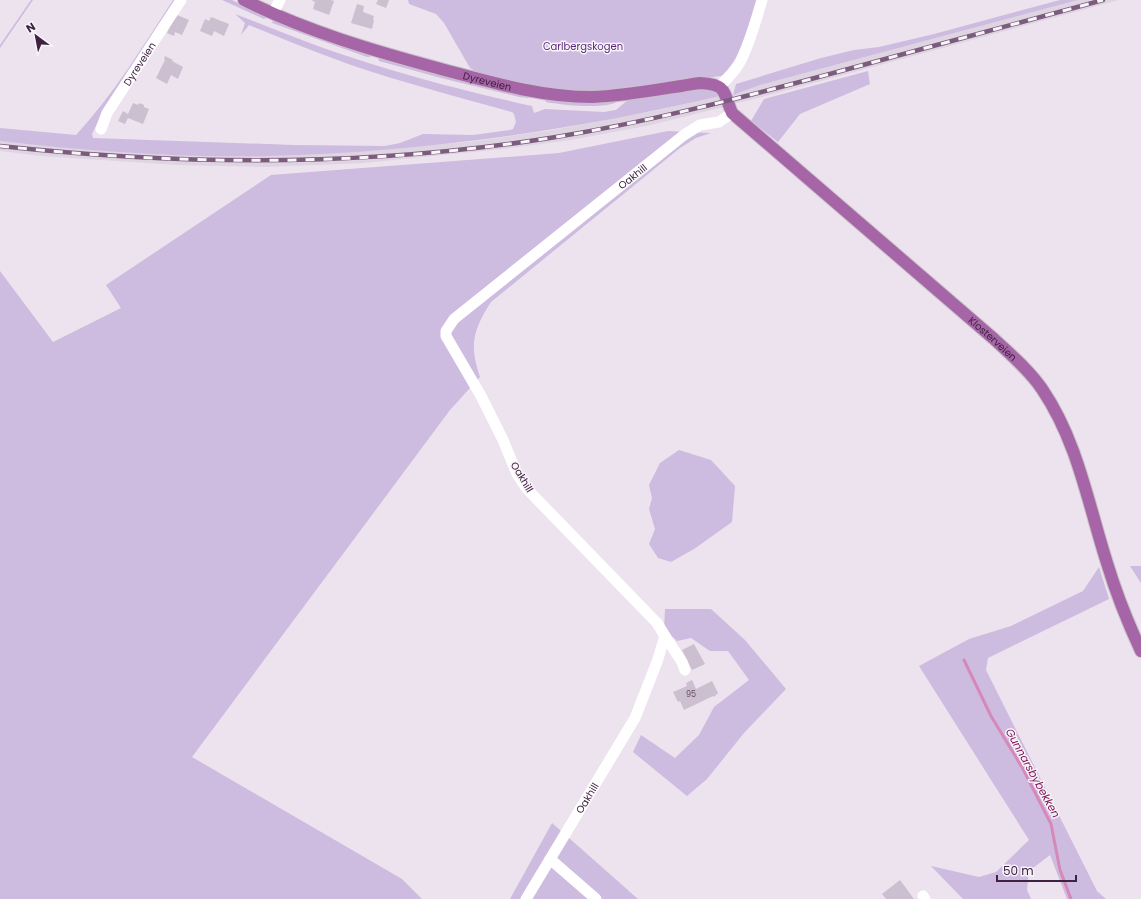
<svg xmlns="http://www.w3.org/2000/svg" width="1141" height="899" viewBox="0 0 1141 899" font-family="Poppins,sans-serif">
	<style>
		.built { fill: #dfd4e2 }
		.green { fill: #cebbe0 }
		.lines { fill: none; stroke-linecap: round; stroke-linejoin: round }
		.stream { stroke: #d688b8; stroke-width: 3 }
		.building { fill: #ccbfcf }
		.major-casing { stroke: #cac1ca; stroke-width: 14 }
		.minor { stroke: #fff; stroke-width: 11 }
		.major { stroke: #a565a6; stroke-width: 12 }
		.rail-casing { stroke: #7b5c7c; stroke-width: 4.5 }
		.rail { stroke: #f8f4fa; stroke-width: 3; stroke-dasharray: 9; stroke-linecap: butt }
		.labels { text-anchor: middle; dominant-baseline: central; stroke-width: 3; stroke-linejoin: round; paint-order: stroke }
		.number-label { font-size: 8px; fill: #634864 }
		.park-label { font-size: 10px; fill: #5b297b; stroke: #f8f4fa }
		.street-label { font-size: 10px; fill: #402141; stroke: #f8f4fa }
		.water-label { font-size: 11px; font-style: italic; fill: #811757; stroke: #f8f4fa }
	</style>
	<rect width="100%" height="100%" fill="#ece3ee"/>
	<g class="built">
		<path d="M 1078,0 L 1119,0 L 762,97 L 733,104 L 731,96 L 733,95 L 760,85 Z"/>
		<path d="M 720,96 L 724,107 L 646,126 L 571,140 L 502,149 L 364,163 L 265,167 L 177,165 L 42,156 L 0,151 L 0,141 L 49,146 L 123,152 L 194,155 L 269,156 L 355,151 L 469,142 L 553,130 L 659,110 Z"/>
	</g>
	<g class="green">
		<path d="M 31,0 L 33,0 L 0,48 L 0,45 Z"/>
		<path d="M 173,0 L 177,0 L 98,122 L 92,134 L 93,138 L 294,145 L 385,146 L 400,143 L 423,134 L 473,135 L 510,130 L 513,129 L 516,122 L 514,114 L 512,112 C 458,97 404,83 351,65 C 317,53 283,39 249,25 L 241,35 L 245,23 L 235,14 C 267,26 298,39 329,50 C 396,73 463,91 532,106 L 534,113 L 545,109 L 604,112 L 616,110 L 629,99 L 695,88 L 711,89 L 720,96 C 572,131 421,152 269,156 C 180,158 88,151 0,141 L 0,128 L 76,135 C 114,94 143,46 173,0 Z"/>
		<path d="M 222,0 L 232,0 L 265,16 L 266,18 L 264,19 Z"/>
		<path d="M 408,0 L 759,0 C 752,20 740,67 721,76 L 587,92 L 535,87 L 478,73 L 470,68 L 444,23 L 436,14 L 409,4 Z"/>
		<path d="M 1060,0 L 1078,0 L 760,85 L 733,95 L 736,84 L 821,58 L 854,50 L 879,47 L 934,34 Z"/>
		<path d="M 273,20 L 370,55 L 370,57 L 367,57 L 275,24 L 272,23 Z"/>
		<path d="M 378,57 L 529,96 L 528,98 L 519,97 L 441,78 L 379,61 Z"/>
		<path d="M 868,71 L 870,84 L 800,114 L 778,142 L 751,121 L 764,99 Z"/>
		<path d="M 545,99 L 618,101 C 607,110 561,105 546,102 Z"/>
		<path d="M 668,131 L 711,133 L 696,138 L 680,148 L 491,302 C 473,330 469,345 480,377 L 450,410 L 192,757 L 402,879 L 422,899 L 0,899 L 0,271 L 53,342 L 121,308 L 106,285 L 271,175 L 559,153 Z"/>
		<path d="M 679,450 L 711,460 L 735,486 L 732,522 L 694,549 L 671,562 L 658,558 L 649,544 L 655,529 L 649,509 L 652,498 L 649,485 L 660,463 Z"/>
		<path d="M 1130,566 L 1141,566 L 1141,583 Z"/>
		<path d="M 1099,567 L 1109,599 L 988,658 L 986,670 L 1097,891 L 1106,899 L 1067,899 L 1050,855 L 1029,871 L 1027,890 L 1031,899 L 963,899 L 931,866 L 979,877 L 996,872 L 1029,840 L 919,666 L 969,639 L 1011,626 L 1083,591 Z"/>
		<path d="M 665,609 L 711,609 L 745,640 L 786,689 L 744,733 L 707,779 L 687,796 L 633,752 L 641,735 L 675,758 L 699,735 L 714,707 L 749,680 L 728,651 L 710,651 L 691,638 L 677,641 L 664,629 Z"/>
		<path d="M 552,823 L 638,899 L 510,899 Z"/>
	</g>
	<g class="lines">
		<path class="stream" d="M 964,660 L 991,716 L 1023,769 L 1051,824 L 1060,870 L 1071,899"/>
	</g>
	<g class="building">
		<path d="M 311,0 L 331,0 L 334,1 L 329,15 L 313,9 L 315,2 Z"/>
		<path d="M 378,0 L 389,0 L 386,8 L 376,4 Z"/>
		<path d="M 357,4 L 364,6 L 363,12 L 374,16 L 373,20 L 374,20 L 372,29 L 351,23 Z"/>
		<path d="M 175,14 L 189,20 L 182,35 L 175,32 L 174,36 L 167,33 Z"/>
		<path d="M 211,17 L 229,24 L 224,36 L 214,31 L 212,36 L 200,31 L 205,19 L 209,21 Z"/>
		<path d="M 165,56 L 173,60 L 172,61 L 183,67 L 178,79 L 171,75 L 167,84 L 156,78 L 165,60 L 164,59 Z"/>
		<path d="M 133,103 L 138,105 L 139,103 L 144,105 L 144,107 L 149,109 L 143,124 L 128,118 L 125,124 L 118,121 L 123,111 L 128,114 Z"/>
		<path d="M 694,644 L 705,664 L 692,670 L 682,650 Z"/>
		<path d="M 692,680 L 696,689 L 712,681 L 718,693 L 714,697 L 713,696 L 684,710 L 680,701 L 678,702 L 673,692 L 687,686 L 686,683 Z"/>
		<path d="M 900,880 L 914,899 L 886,899 L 882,894 Z"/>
	</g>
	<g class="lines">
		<g class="major-casing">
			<g id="major">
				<path id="s3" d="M 244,0 C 306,31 374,51 441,69 C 490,82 541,97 592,97 C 628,96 665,88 700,83 C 727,84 723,92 732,113 L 994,339 C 1011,355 1029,370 1042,389 C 1078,442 1088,504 1107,563 C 1116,593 1128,623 1141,651"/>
			</g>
		</g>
		<g class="minor">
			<path d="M 273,13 L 280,0"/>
			<path d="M 720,86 C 727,79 735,71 740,62 C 750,43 756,20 762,0"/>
			<path id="s1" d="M 101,129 L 107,113 L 181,0"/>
			<path d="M 665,636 L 682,662 L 685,670"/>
			<path d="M 550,859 L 596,899"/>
			<path d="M 923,896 L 925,899"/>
			<path id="s2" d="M 526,899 L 635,718 L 657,662 L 665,636 L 657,623 L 527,489 L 517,474 L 503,440 L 481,396 L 446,336 L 446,331 L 454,319 L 684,135 L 700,125 L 719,122 L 732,113"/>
		</g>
		<use href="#major" class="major"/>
		<g class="rail-casing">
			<path id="rail" d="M 0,146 C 185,166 372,167 556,137 C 648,122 736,99 826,75 C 918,50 1011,25 1103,0"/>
		</g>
		<use href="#rail" class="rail"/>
	</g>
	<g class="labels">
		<g class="number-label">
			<text x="691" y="694">95</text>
		</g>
		<g class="park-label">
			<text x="583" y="46">Carlbergskogen</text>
		</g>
		<g class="street-label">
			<text stroke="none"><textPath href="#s1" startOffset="76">Dyreveien</textPath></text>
			<text stroke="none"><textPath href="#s3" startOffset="257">Dyreveien</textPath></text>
			<text stroke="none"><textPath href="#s2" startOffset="922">Oakhill</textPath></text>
			<text stroke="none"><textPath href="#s3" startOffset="866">Klosterveien</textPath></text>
			<text transform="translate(522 477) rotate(59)">Oakhill</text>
			<text stroke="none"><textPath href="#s2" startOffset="118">Oakhill</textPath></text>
		</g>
		<g class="water-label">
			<text transform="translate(1033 773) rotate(61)">Gunnarsbybekken</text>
		</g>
	</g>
	<g transform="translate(36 36) rotate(328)" stroke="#f8f4fa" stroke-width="3" paint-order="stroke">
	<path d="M0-3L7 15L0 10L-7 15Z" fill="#402141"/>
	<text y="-6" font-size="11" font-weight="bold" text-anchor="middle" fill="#402141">N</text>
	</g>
	<path d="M997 875v6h79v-6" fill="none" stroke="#402141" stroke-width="2"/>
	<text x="1003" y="875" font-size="12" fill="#402141" stroke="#f8f4fa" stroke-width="3" paint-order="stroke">50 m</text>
</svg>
